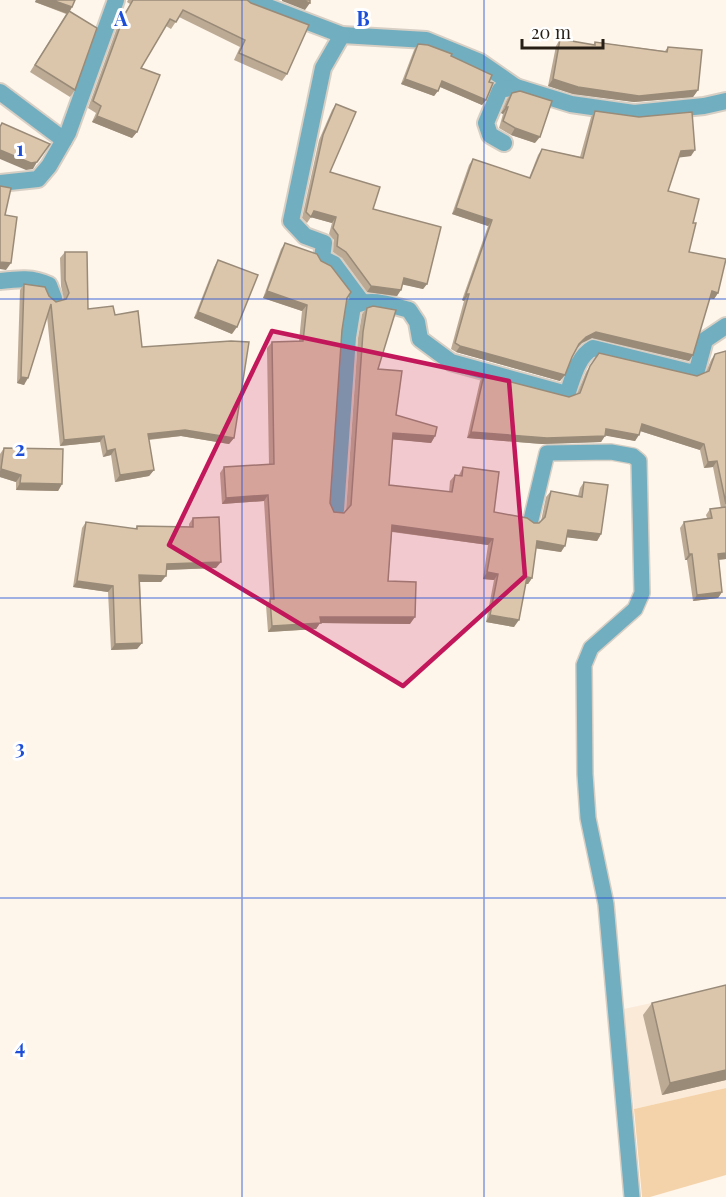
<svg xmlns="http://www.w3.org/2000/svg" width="726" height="1197" viewBox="0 0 726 1197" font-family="'Playfair Display',serif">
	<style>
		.built { fill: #fbead7 }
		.green { fill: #f5d3aa }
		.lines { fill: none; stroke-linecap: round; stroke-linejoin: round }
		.service-casing { stroke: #d7cec4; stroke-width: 18 }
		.minor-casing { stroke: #d7cec4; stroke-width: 20 }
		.service { stroke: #71aebf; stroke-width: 15 }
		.minor { stroke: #71aebf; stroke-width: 16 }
		.wall { fill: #bcaa94 }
		.shaded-wall { fill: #998b78 }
		.building { fill: #dbc6ac; stroke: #998b78; stroke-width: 1.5 }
		.marked { fill: #c2185b; fill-opacity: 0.2; stroke: #c2185b; stroke-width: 4.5; stroke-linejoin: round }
		.grid { fill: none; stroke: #1d4ed8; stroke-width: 1.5; stroke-opacity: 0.55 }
		.grid-label { font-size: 20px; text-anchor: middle; font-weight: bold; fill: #1d4ed8; stroke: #fff; stroke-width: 6; stroke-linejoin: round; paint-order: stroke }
	</style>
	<rect width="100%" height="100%" fill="#fef5eb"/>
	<path class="built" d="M 726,987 L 726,1088 L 634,1109 L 624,1009 Z"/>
	<path class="green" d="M 726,1088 L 726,1175 L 650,1197 L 642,1197 L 634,1109 Z"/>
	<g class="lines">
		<g class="service-casing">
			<path id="service" d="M 531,520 L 547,453 L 611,452 L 633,456 L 639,461 L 642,593 L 635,609 L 591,648 L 584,665 L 585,774 L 588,818 L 606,904 L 632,1197"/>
		</g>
		<g class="minor-casing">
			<g id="minor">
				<path d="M 250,0 L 342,35 L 426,40 L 480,62 L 516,87"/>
				<path d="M 342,35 L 323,68 L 291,221 L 305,236 L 324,243 L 322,258 L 334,264 L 362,302"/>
				<path d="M 0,92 L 64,140"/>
				<path d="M 504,143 L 490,135 L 486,123 L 500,90 L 516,87 L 571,104 L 634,113 L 704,106 L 726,101"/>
				<path d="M 0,183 L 38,179 L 49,166 L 68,133 L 116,0"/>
				<path d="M 0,281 C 17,279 33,277 49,285 L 54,298"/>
				<path d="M 336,510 L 348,337 L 353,306 C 373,297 390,305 409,310 L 417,322 L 420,339 L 451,362 L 563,393 L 568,392 C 573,377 578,356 593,348 L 690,372 L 697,370 L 705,340 L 726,326"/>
			</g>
		</g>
		<use href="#service" class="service"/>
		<use href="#minor" class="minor"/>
	</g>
	<g class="wall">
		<path d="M 36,0 L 75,0 L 72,7 L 70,11 L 75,90 L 70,97 L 30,72 L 66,14 L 35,2 Z"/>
		<path d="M 128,0 L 247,0 L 287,74 L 282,81 L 234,60 L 240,47 L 179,17 L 171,29 L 166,26 L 141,68 L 137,132 L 132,138 L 92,122 L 96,113 L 88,108 L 119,22 L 130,4 L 127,2 Z"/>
		<path d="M 560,39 L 593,45 L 595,42 L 665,51 L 668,47 L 698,90 L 693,97 L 634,102 L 573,94 L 548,86 L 556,46 Z"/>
		<path d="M 418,44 L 451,56 L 489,82 L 486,100 L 482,105 L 440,87 L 434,96 L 401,84 L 414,50 Z"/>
		<path d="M 512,93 L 535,143 L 511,135 L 499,128 L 503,114 L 501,113 L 507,99 Z"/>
		<path d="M 336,104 L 330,172 L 373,209 L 427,284 L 423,289 L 403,284 L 397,296 L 367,292 L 342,258 L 333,252 L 334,240 L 329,234 L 332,223 L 311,217 L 307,223 L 302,218 L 319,140 L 332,110 Z"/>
		<path d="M 595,111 L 691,156 L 679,157 L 668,191 L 693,223 L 689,252 L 718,293 L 714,299 L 710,298 L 693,355 L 689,361 L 592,338 L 582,343 L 577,348 L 572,357 L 560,381 L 456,352 L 451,349 L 464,301 L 462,300 L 488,226 L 452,214 L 469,165 L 473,159 L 529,178 L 538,155 L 542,149 L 580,157 L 591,117 Z"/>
		<path d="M 285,243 L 347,298 L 342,330 L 330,503 L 334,512 L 344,513 L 346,511 L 358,338 L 362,314 L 367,308 L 378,369 L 396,415 L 435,436 L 431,443 L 392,439 L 389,485 L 449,492 L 450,481 L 455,475 L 459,475 L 463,467 L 494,512 L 534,523 L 539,523 L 541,521 L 546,497 L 551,491 L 578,496 L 580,488 L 584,482 L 601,534 L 597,541 L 567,537 L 561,552 L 536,548 L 532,578 L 528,584 L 526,584 L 514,627 L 486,622 L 494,580 L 483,579 L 488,545 L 392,532 L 388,581 L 410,624 L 320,623 L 316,629 L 268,632 L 266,605 L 270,600 L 264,501 L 222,504 L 220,473 L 224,467 L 269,465 L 267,348 L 272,342 L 299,341 L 302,311 L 263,298 L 281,249 Z"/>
		<path d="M 65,252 L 88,309 L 115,315 L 142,347 L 234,438 L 229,444 L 181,436 L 149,440 L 154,470 L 149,476 L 115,482 L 111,455 L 103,457 L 100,442 L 60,446 L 47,316 L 24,385 L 17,383 L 20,290 L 24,284 L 49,296 L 56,302 L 64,299 L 61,286 L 60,258 Z"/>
		<path d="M 218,260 L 232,334 L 194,318 L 214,267 Z"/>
		<path d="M 726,351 L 726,559 L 719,560 L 722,592 L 718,598 L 693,601 L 687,560 L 685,560 L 680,528 L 684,522 L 707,518 L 706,515 L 710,509 L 721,508 L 713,467 L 704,468 L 700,450 L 640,431 L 635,441 L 605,435 L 601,442 L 542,444 L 467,438 L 480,381 L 484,375 L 569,397 L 577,394 L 586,372 L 599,353 L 697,376 L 706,372 L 711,360 L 715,354 Z"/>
		<path d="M 4,448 L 62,484 L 58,491 L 16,490 L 16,482 L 0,477 L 0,454 Z"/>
		<path d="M 193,518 L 216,568 L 166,570 L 161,582 L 140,582 L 142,643 L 137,649 L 111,650 L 108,592 L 73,587 L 82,528 L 86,522 L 135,529 L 137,526 L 189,527 L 189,524 Z"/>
		<path d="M 652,1003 L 726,1080 L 662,1095 L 643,1015 Z"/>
	</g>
	<g class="shaded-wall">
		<path d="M 36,0 L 52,0 L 72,7 L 68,14 L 35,2 Z"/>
		<path d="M 282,0 L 302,0 L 310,3 L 305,10 L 282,1 Z"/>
		<path d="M 405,79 L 438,91 L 434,96 L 401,84 Z"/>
		<path d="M 553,79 L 698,90 L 693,97 L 634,102 L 573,94 L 548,86 Z"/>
		<path d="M 442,81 L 486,100 L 482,105 L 438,86 Z"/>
		<path d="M 506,107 L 508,107 L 503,114 L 501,113 Z"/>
		<path d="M 97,116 L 137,132 L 132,138 L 92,122 Z"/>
		<path d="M 515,128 L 540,137 L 535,143 L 511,135 Z"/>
		<path d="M 0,150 L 37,162 L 33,169 L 26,170 L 0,159 Z"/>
		<path d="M 695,150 L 691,156 L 676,158 L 681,151 Z"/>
		<path d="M 456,208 L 492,220 L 488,226 L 452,214 Z"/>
		<path d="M 314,211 L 336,217 L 332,223 L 310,217 Z"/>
		<path d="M 0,262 L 11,263 L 6,270 L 0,269 Z"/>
		<path d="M 404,278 L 427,284 L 423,289 L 400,284 Z"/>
		<path d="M 371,286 L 401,290 L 397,296 L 367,292 Z"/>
		<path d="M 267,291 L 307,305 L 302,311 L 263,298 Z"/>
		<path d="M 712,291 L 718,293 L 714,299 L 707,298 Z"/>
		<path d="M 466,294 L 469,294 L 464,301 L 462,300 Z"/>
		<path d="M 198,312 L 237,327 L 232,334 L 194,318 Z"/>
		<path d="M 596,332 L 693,355 L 689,361 L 592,338 L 582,343 L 575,350 L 586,337 Z"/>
		<path d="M 460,346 L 565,375 L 560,381 L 456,352 Z"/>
		<path d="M 21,377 L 28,378 L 24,385 L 17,383 Z"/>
		<path d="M 642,424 L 704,444 L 700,450 L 637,430 Z"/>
		<path d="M 606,429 L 639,435 L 635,441 L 602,435 Z"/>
		<path d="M 185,430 L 234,438 L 229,444 L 181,436 L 143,440 L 148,434 Z"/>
		<path d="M 471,432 L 605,436 L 601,442 L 542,444 L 467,438 Z"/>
		<path d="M 393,433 L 435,436 L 431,443 L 388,439 Z"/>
		<path d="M 104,436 L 100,442 L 60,446 L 64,440 Z"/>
		<path d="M 115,449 L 111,455 L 103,457 L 107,451 Z"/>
		<path d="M 717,461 L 713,467 L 704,468 L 708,462 Z"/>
		<path d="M 1,469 L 21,475 L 16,482 L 0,477 L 0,471 Z"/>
		<path d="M 154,470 L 149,476 L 115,482 L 120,475 Z"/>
		<path d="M 20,483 L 62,484 L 58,491 L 16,490 Z"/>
		<path d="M 268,495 L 264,501 L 222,504 L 226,498 Z"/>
		<path d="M 392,525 L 493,539 L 488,545 L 388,531 Z"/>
		<path d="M 568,530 L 601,534 L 597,541 L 564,537 Z"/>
		<path d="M 537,541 L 565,546 L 561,552 L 533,548 Z"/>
		<path d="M 726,553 L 726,559 L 714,560 L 718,554 Z"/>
		<path d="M 689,554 L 692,554 L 687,560 L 685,560 Z"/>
		<path d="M 221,562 L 216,568 L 162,570 L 167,564 Z"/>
		<path d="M 487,572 L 498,574 L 494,580 L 483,579 Z"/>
		<path d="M 139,575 L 166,576 L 161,582 L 135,582 Z"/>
		<path d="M 527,577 L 532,578 L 528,584 L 522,584 Z"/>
		<path d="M 77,581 L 113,586 L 108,592 L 73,587 Z"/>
		<path d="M 722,592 L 718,598 L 693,601 L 697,595 Z"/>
		<path d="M 490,615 L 519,620 L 514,627 L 486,622 Z"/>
		<path d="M 320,617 L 415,617 L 410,624 L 320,623 L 316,629 L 268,632 L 272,626 Z"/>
		<path d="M 142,643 L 137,649 L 111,650 L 115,644 Z"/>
		<path d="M 726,1070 L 726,1080 L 662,1095 L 670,1083 Z"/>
	</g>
	<g class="building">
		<path d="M 52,0 L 75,0 L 72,7 Z"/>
		<path d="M 133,0 L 247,0 L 251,3 L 309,25 L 287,74 L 239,53 L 245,40 L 183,10 L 176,22 L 170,19 L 141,68 L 160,75 L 137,132 L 97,116 L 101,106 L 93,101 L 124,16 Z"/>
		<path d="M 302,0 L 310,0 L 310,3 Z"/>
		<path d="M 69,11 L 97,28 L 75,90 L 35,65 Z"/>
		<path d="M 560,39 L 595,45 L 595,42 L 667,52 L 668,47 L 702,50 L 698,90 L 639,96 L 578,87 L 553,79 Z"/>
		<path d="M 418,44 L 428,45 L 452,54 L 451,56 L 492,75 L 489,82 L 493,83 L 486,100 L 442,81 L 438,91 L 405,79 Z"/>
		<path d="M 520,91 L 552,101 L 540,137 L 515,128 L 503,121 L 508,107 L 506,107 L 512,93 Z"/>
		<path d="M 336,104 L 356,112 L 330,172 L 380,187 L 373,209 L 441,227 L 427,284 L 404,278 L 401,290 L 371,286 L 346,252 L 337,246 L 338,235 L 333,228 L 336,217 L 314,211 L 311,217 L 306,212 L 323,135 Z"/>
		<path d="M 595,111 L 639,117 L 692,112 L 695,150 L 681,151 L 668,191 L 699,199 L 693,223 L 696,223 L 689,252 L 726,259 L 718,293 L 712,291 L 693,355 L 596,332 L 586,337 L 579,344 L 572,357 L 565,375 L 460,346 L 455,343 L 469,294 L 466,294 L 492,220 L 456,208 L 473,159 L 530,178 L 542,149 L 583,158 Z"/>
		<path d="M 2,123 L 50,144 L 37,162 L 31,163 L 0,150 L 0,127 Z"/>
		<path d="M 0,186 L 11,188 L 5,215 L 17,217 L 11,263 L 0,262 Z"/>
		<path d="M 285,243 L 317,254 L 321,261 L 331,266 L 351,292 L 347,298 L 342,330 L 330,503 L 334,512 L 344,513 L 351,505 L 363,332 L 367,308 L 373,306 L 396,310 L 378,369 L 402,371 L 396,415 L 437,427 L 435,436 L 393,433 L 389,485 L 452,492 L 455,475 L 462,476 L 463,467 L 499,472 L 494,512 L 527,518 L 534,523 L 539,523 L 545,517 L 551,491 L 582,497 L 584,482 L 608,485 L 601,534 L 568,530 L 565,546 L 537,541 L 532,578 L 527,577 L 519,620 L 490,615 L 498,574 L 487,572 L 493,539 L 392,525 L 388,581 L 416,582 L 415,617 L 320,617 L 321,623 L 272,626 L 270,599 L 274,599 L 268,495 L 226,498 L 224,467 L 274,464 L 272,342 L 303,341 L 307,305 L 267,291 Z"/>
		<path d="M 65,252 L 87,252 L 88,309 L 113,306 L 115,315 L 138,311 L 142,347 L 231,341 L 249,342 L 234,438 L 185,430 L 148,434 L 154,470 L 120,475 L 115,449 L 107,451 L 104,436 L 64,440 L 51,304 L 28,378 L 21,377 L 24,284 L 45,287 L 49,296 L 56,302 L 66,299 L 69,293 L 65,280 Z"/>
		<path d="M 218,260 L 258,275 L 237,327 L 198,312 Z"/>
		<path d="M 726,351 L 726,504 L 717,461 L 708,462 L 704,444 L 642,424 L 639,435 L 606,429 L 605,436 L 547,438 L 471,432 L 484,375 L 569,397 L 580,393 L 590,366 L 599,353 L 697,376 L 709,371 L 715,354 Z"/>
		<path d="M 4,448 L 63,449 L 62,484 L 20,483 L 21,475 L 1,469 Z"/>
		<path d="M 726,507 L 726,553 L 718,554 L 722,592 L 697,595 L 692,554 L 689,554 L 684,522 L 712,518 L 710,509 Z"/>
		<path d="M 219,517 L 221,562 L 167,564 L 166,576 L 139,575 L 142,643 L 115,644 L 113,586 L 77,581 L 86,522 L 137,529 L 137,526 L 193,527 L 193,518 Z"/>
		<path d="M 726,985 L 726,1070 L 670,1083 L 652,1003 Z"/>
	</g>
	<path class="marked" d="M 272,331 L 509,381 L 525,576 L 403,686 L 169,545 Z"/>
	<path class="grid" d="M 242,0 L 242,1197M 484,0 L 484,1197M 0,299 L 726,299M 0,598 L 726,598M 0,898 L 726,898"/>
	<g class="grid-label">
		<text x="121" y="26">A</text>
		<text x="363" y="26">B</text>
		<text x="20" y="156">1</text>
		<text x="20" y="456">2</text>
		<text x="20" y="755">3</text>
		<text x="20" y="1054">4</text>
	</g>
	<path d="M522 39v9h81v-9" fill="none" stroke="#271f15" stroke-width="3"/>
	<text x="531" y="39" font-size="18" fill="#271f15" stroke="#ffffff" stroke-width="4.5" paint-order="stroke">20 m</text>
</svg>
